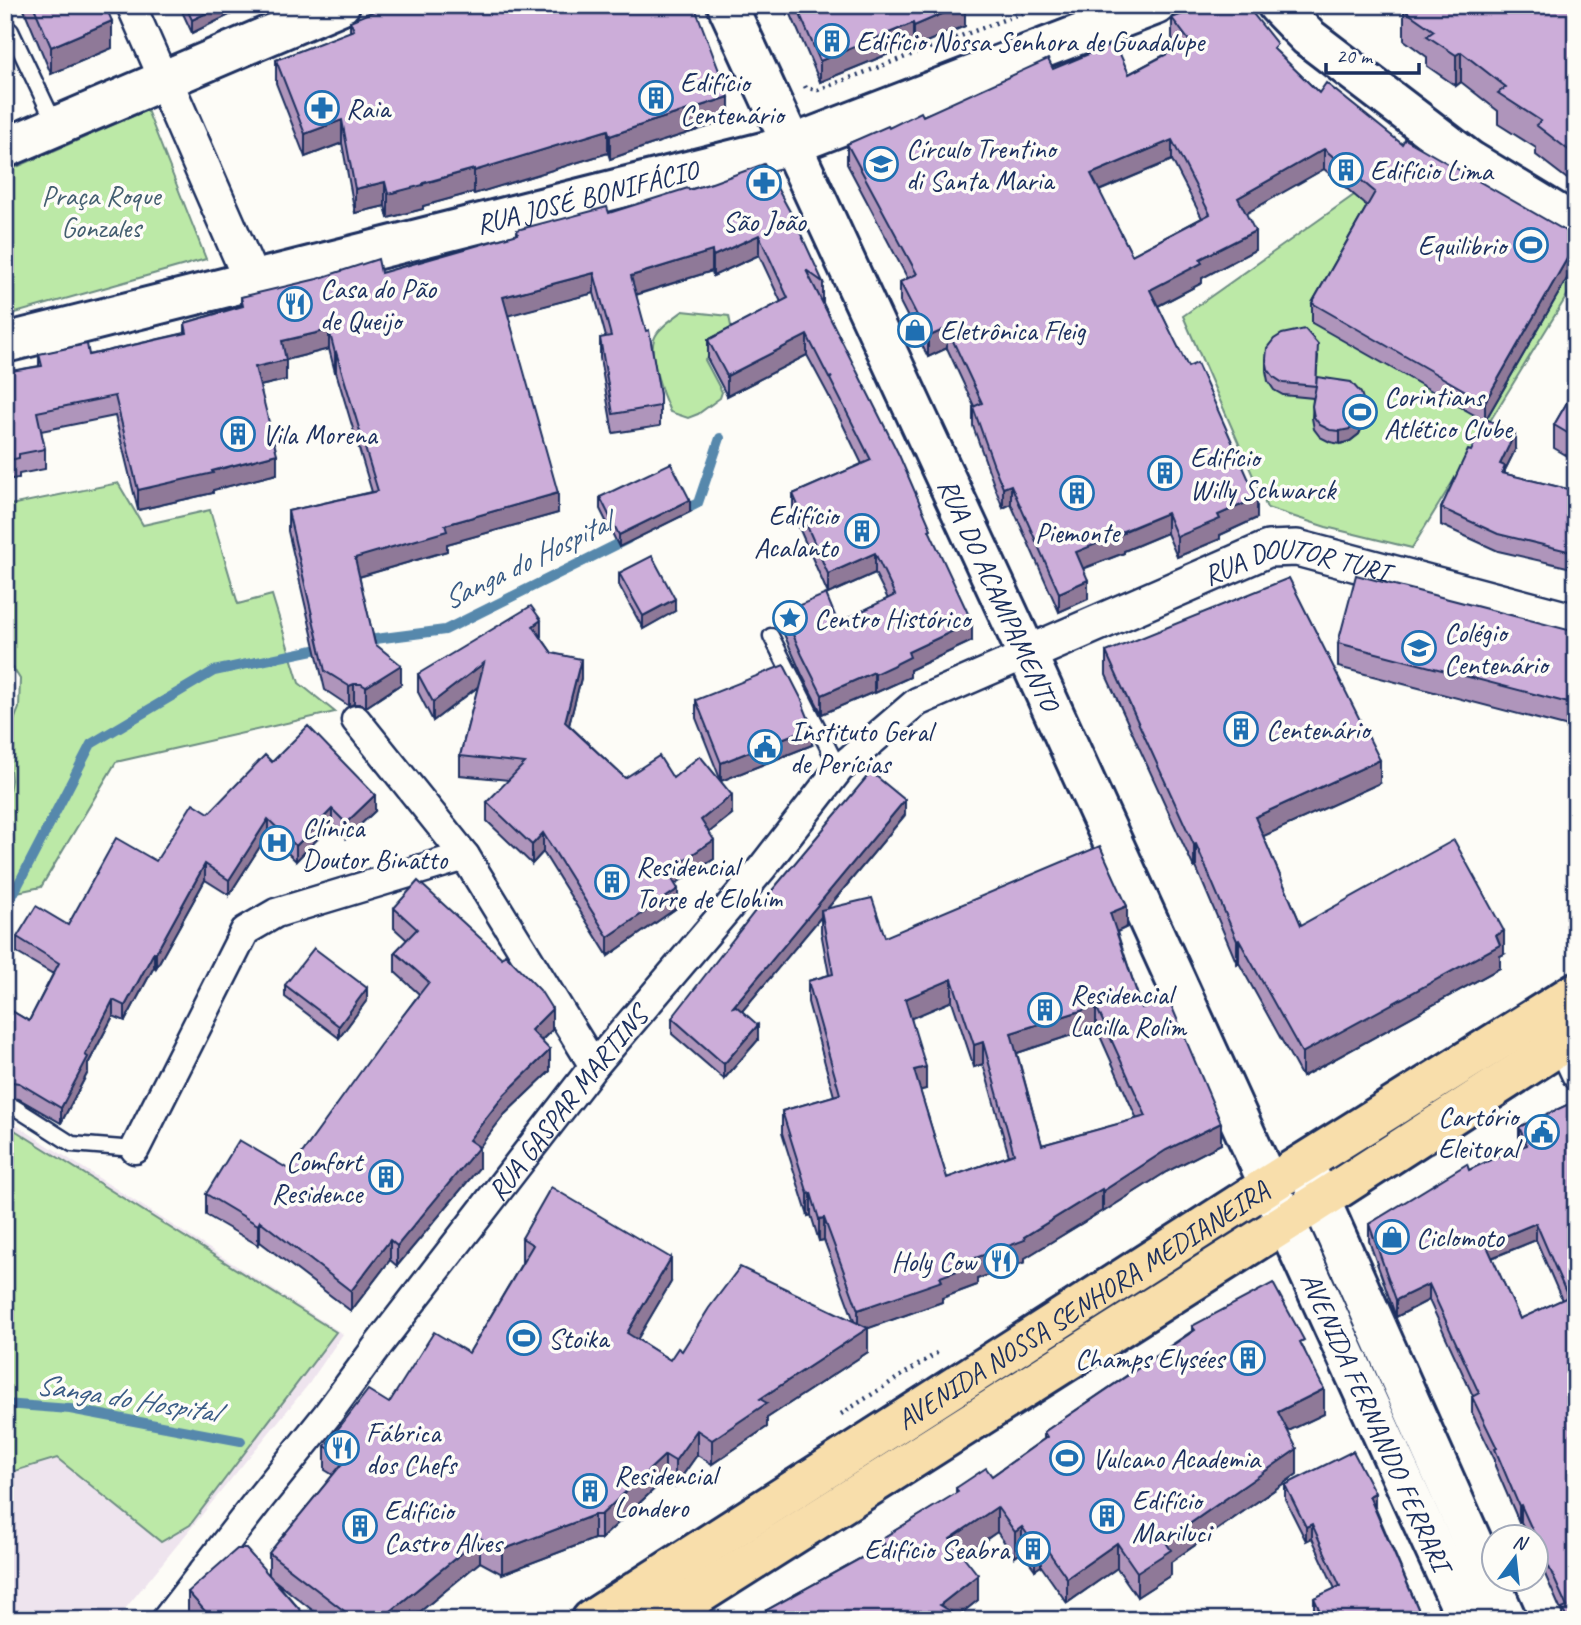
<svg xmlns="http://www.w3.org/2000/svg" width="1581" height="1625" viewBox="0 0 1581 1625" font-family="Caveat,sans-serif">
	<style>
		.built { fill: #eee4ee }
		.green { fill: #bce9a7; stroke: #6c8c82; stroke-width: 2 }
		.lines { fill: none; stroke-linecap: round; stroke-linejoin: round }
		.stream { stroke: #5788ac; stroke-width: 10 }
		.service-casing { stroke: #1b2f5e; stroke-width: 19 }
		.minor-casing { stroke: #1b2f5e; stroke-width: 33 }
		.tertiary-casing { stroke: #1b2f5e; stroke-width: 40 }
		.secondary-casing { stroke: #1b2f5e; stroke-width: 44 }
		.primary-casing { stroke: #1b2f5e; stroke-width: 44 }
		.path { stroke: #1b2f5e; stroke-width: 4.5; stroke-dasharray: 2 5; stroke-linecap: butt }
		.service { stroke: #fdfcf7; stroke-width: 14 }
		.minor { stroke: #fdfcf7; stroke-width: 28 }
		.tertiary { stroke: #fdfcf7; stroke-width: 35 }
		.secondary { stroke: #fdfcf7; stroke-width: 38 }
		.primary { stroke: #f8deab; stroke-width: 38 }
		.wall { fill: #af95bb; stroke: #1b2f5e; stroke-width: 2; fill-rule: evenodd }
		.shaded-wall { fill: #8f7998; stroke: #1b2f5e; stroke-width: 2 }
		.building { fill: #ccadd9; stroke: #1b2f5e; stroke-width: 2; fill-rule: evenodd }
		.labels { text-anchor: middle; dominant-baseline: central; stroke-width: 7; stroke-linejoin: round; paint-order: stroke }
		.poi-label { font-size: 28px; fill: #1b2f5e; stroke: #fdfcf7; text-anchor: start }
		.park-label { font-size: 28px; fill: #435e70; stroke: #fdfcf7 }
		.street-label { font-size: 28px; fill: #1b2f5e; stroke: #fdfcf7 }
		.water-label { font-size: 30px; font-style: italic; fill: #395b85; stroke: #fdfcf7 }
	</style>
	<rect width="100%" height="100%" fill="#fdfcf7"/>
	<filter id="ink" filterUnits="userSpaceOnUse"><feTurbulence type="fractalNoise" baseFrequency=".0143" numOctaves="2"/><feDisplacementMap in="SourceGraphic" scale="14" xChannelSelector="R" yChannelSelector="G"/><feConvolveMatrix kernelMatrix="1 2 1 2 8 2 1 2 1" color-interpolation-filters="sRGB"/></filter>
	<g filter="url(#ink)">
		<path class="built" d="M 5,1118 L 343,1334 L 308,1385 L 116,1620 L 5,1620 Z"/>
		<g class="green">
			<path d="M 147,110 L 206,259 L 5,316 L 5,172 Z"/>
			<path d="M 1405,159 L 1576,256 L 1576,281 L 1412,548 L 1326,527 L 1267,508 L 1183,316 Z"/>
			<path d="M 683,311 L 729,316 L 732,331 L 731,341 L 705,360 L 722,392 L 720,398 L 698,414 L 688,418 L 670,412 C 663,396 647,353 655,337 C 659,327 674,318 683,311 Z"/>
			<path d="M 118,483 L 143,525 L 210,510 L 238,604 L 272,595 L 299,683 L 335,712 L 116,762 L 41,887 L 8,894 L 5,891 L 5,814 L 11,780 L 7,738 L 19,708 L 20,679 L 5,655 L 5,506 Z"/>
			<path d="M 5,1124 L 336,1332 L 190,1525 L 161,1542 L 57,1458 L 5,1474 Z"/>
		</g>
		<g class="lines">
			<g class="stream">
				<path d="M 679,513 L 698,503 L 720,438"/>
				<path d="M 360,641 L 445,630 L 628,539"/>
				<path d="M 5,910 L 91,744 L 214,671 L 328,647"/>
				<path d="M 5,1404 L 70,1409 L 241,1441"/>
			</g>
			<g class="service-casing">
				<g id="service">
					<path d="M 5,26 L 11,31 L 55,124"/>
					<path d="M 771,636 L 839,769"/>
					<path d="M 14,1107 L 72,1144 L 135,1149"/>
				</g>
			</g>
			<g class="minor-casing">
				<g id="minor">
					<path d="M 131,5 L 164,80"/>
					<path d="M 356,720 L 465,856 L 594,1066"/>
					<path d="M 1562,1044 L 1576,1074"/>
					<path d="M 135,1149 L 245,931 L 276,913 L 465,856"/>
					<path id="s1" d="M 166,1620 L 261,1497 L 327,1415 L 379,1344 L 594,1066 L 762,868 L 839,769 L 917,702 L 1027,654"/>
				</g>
			</g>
			<g class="tertiary-casing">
				<g id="tertiary">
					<path d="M 164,80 L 252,281"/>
					<path id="s2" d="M 1027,654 L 1268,549 L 1297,548 L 1576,622"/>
				</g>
			</g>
			<g class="secondary-casing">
				<g id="secondary">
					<path id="s3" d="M 727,5 L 1027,654 L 1467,1620"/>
					<path d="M 1277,5 L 1308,37 L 1469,160 L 1576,225"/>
					<path d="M 5,148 L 340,5"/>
					<path id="s4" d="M 5,343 L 791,145 L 1156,5"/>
					<path d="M 1304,1163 L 1507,1620"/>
				</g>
			</g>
			<g class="primary-casing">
				<g id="primary">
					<path id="s5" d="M 591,1620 L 1270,1184 L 1576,992"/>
					<path d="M 659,1620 L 1321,1200 L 1576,1035"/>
				</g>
			</g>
			<g class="path">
				<path d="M 805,86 L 806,88 L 818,90 L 1043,5"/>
				<path d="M 841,1414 L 937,1353"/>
			</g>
			<use href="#service" class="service"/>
			<use href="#minor" class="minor"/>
			<use href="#tertiary" class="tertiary"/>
			<use href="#secondary" class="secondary"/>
			<use href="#primary" class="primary"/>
		</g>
		<g class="wall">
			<path d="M 22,5 L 105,5 L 112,48 L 51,74 Z"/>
			<path d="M 179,5 L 250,5 L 192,33 Z"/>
			<path d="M 783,5 L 965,5 L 965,26 L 914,47 L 913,44 L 820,82 L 790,12 L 787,14 Z"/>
			<path d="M 1408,5 L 1576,5 L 1575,185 L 1536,155 L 1536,148 L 1498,124 L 1498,111 L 1461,82 L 1456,86 L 1427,66 L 1427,57 L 1404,40 L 1404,10 Z"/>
			<path d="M 1172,18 L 1277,52 L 1319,93 L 1402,144 L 1576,237 L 1576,263 L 1485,421 L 1312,323 L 1312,303 L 1367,206 L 1324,169 L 1246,213 L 1255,250 L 1202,278 L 1202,283 L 1158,306 L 1257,518 L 1220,535 L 1220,539 L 1177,557 L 1167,533 L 1124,551 L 1124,553 L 1083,569 L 1088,599 L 1059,612 L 1011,504 L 1003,508 L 994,485 L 973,426 L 973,407 L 974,406 L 947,348 L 928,357 L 900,302 L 900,282 L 908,279 L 847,164 L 847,144 L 889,128 L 1053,69 L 1129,74 L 1179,47 L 1172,38 ZM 1172,160 L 1202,218 L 1132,255 L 1099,191 Z"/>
			<path d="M 350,21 L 729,120 L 650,145 L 610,159 L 608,153 L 474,194 L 474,192 L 423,206 L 423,209 L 388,218 L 385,206 L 355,213 L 342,143 L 305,157 L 276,83 L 276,60 L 350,32 Z"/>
			<path d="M 712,183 L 823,282 L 823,302 L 822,301 L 931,536 L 972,641 L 910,670 L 910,677 L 875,693 L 874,692 L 822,714 L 802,675 L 783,632 L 783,612 L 838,623 L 888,599 L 875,573 L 828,594 L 793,514 L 793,494 L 862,464 L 830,398 L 807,355 L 727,396 L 708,360 L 708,340 L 781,302 L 759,255 L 713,276 L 712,271 L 636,295 L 660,395 L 660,426 L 613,433 L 600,358 L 600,338 L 606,337 L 594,293 L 508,315 L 558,513 L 447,544 L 447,551 L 359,577 L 375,644 L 401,684 L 366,707 L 361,704 L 354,704 L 349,706 L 325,690 L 288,531 L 288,511 L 372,492 L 336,372 L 335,372 L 329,349 L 286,360 L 286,380 L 260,386 L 277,474 L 213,490 L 213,493 L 138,510 L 115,416 L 41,431 L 45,449 L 45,469 L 19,474 L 19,478 L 5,480 L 5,372 L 39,366 L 39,354 L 89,355 L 185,333 L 185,323 L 241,306 L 241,297 L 381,273 L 517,235 L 517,230 L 555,221 L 609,213 Z"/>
			<path d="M 1318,356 L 1316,381 L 1363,425 L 1359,434 L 1350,441 L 1340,444 L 1330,442 L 1320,437 L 1314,429 L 1312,418 L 1313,398 L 1283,395 L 1274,390 L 1268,381 L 1266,371 L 1266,359 Z"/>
			<path d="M 1576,387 L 1576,461 L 1554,448 L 1554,425 Z"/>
			<path d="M 1515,450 L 1505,470 L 1505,474 L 1576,491 L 1576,569 L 1498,551 L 1441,525 L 1441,508 L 1471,451 Z"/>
			<path d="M 600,497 L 690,512 L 619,547 L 600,509 Z"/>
			<path d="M 619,573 L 675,611 L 643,629 L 619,585 Z"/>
			<path d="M 1576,632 L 1576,729 L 1338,667 L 1338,643 Z"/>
			<path d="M 541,637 L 552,653 L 581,678 L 569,725 L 625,778 L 673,778 L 732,814 L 709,832 L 714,859 L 675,884 L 678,907 L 608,956 L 543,852 L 532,864 L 487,821 L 487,802 L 509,780 L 460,775 L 460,756 L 478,687 L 433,721 L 418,692 L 418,674 Z"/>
			<path d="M 1106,652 L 1380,783 L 1263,836 L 1301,925 L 1504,954 L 1500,956 L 1500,968 L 1302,1077 L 1239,963 L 1237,964 L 1196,867 L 1194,868 L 1106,675 Z"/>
			<path d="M 696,700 L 812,745 L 721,781 L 696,718 Z"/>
			<path d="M 272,762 L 375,811 L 346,838 L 332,824 L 296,861 L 268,834 L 229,895 L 205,880 L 156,968 L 154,967 L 125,1021 L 113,1016 L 88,1064 L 88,1072 L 61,1123 L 19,1099 L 12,1098 L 5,1094 L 5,1007 L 29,1021 L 53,974 L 17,953 L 17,937 L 68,925 L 156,861 L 209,813 Z"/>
			<path d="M 905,815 L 827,909 L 885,937 L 1127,927 L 1117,932 L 1142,1008 L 1221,1144 L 1166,1172 L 1103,1212 L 1102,1211 L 1025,1258 L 1025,1262 L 977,1279 L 977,1285 L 942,1298 L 942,1302 L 868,1328 L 868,1352 L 767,1418 L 767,1427 L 712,1464 L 697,1455 L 675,1486 L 665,1479 L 601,1539 L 594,1539 L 502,1574 L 480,1562 L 410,1620 L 325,1620 L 274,1580 L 309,1620 L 188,1620 L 188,1592 L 269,1575 L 269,1553 L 333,1475 L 325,1470 L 325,1446 L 389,1403 L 469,1353 L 522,1263 L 522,1238 L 671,1282 L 637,1339 L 670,1360 L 682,1351 L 854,1321 L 824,1240 L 819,1241 L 811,1215 L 808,1216 L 782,1133 L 782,1111 L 834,1096 L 808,1002 L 808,981 L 829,975 L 821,932 L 821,917 L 742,1011 L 758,1040 L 724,1079 L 672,1034 L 672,1018 ZM 952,1001 L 974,1067 L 983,1064 L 1009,1156 L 947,1178 L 920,1090 L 926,1089 L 911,1018 ZM 1096,1027 L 1137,1119 L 1042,1145 L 1017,1053 Z"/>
			<path d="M 1576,836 L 1576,867 L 1570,857 L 1570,839 Z"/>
			<path d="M 394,908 L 552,1030 L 541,1041 L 550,1071 L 505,1114 L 479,1147 L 479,1168 L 397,1266 L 390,1260 L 351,1311 L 260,1242 L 258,1245 L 206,1215 L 206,1194 L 290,1170 L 419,994 L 395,972 L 395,952 L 407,940 L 394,928 Z"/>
			<path d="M 285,985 L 367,1000 L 339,1038 L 285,997 Z"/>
			<path d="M 1569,1104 L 1576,1620 L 1562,1620 L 1562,1613 L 1536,1554 L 1536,1537 L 1528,1537 L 1521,1522 L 1519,1522 L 1495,1466 L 1495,1460 L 1472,1413 L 1472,1397 L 1473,1396 L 1429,1300 L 1396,1317 L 1369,1241 L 1369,1224 L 1469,1170 L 1521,1148 L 1519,1143 L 1519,1127 ZM 1536,1240 L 1562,1300 L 1520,1319 L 1492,1258 Z"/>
			<path d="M 1192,1326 L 1304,1349 L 1324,1414 L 1288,1431 L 1297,1474 L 1171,1562 L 1171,1575 L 1137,1597 L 1117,1568 L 1067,1603 L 1041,1566 L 1035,1570 L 1022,1552 L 1015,1557 L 997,1532 L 963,1556 L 978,1600 L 958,1616 L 965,1620 L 765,1620 L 765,1611 L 881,1547 L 881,1539 L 956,1494 L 956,1488 L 992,1476 L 1044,1439 L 1044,1432 L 1192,1331 Z"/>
			<path d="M 1285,1485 L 1375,1507 L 1423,1620 L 1317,1620 L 1314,1612 L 1314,1598 L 1335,1589 L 1312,1538 L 1306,1541 L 1285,1499 Z"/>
		</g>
		<g class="shaded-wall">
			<path d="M 223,5 L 250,5 L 192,33 L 192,20 Z"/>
			<path d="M 787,5 L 790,5 L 790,12 L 787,14 Z"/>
			<path d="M 963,5 L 965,5 L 965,26 L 914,47 L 914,26 Z"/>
			<path d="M 1012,5 L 1030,5 L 1012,12 Z"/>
			<path d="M 112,21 L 112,48 L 51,74 L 51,47 Z"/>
			<path d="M 913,23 L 913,44 L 820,82 L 820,61 Z"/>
			<path d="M 1461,52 L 1461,82 L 1456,86 L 1456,55 Z"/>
			<path d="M 8,83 L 8,98 L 5,99 L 5,85 Z"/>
			<path d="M 729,97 L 729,120 L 650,145 L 610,159 L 610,136 L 650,122 Z"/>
			<path d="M 342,120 L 342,143 L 305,157 L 305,134 Z"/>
			<path d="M 608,130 L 608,153 L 474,194 L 474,171 Z"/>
			<path d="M 1172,140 L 1172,160 L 1091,194 L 1091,174 Z"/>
			<path d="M 1324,149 L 1324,169 L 1238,218 L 1238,198 Z"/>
			<path d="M 1576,154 L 1576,184 L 1575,185 L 1575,155 Z"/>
			<path d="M 474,169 L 474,192 L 423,206 L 423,209 L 388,218 L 388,194 Z"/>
			<path d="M 385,182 L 385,206 L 355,213 L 355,189 Z"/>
			<path d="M 1255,231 L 1255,250 L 1202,278 L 1202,283 L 1150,310 L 1150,290 L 1200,259 Z"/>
			<path d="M 759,235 L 759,255 L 713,276 L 713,256 Z"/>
			<path d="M 1576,243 L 1576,263 L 1485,421 L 1485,402 Z"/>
			<path d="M 712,251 L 712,271 L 631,296 L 631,276 Z"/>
			<path d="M 594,273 L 594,293 L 503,317 L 503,297 Z"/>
			<path d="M 947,328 L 947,348 L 928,357 L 928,337 Z"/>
			<path d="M 329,330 L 329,349 L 282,361 L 282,341 Z"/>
			<path d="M 807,335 L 807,355 L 727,396 L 727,376 Z"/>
			<path d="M 336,352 L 336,372 L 335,372 L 335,353 Z"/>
			<path d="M 286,360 L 286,380 L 255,387 L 255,367 Z"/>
			<path d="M 1364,402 L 1363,425 L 1359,434 L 1350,441 L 1340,444 L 1340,431 Z"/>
			<path d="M 1515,433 L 1515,450 L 1505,470 L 1505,483 L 1500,464 Z"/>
			<path d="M 277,454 L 277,474 L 213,490 L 213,493 L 138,510 L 138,490 Z"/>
			<path d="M 1011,485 L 1011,504 L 1003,508 L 1003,488 Z"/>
			<path d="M 558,493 L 558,513 L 447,544 L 447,551 L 355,578 L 355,558 L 445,525 Z"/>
			<path d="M 1257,498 L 1257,518 L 1220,535 L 1220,539 L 1177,557 L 1177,537 L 1218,515 Z"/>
			<path d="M 690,500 L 690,512 L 619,547 L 619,535 Z"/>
			<path d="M 1167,513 L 1167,533 L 1124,551 L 1124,553 L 1076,571 L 1076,552 Z"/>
			<path d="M 875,553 L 875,573 L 828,594 L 828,574 Z"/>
			<path d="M 1088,580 L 1088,599 L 1059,612 L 1059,593 Z"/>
			<path d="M 675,599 L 675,611 L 643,629 L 643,616 Z"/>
			<path d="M 541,620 L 541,638 L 533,626 Z"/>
			<path d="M 972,622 L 972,641 L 910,670 L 910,677 L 875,693 L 875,674 L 908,652 Z"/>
			<path d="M 581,659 L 581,678 L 565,741 L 565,722 Z"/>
			<path d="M 484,663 L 484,682 L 433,721 L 433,702 Z"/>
			<path d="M 401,665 L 401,684 L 366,707 L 366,687 Z"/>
			<path d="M 874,672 L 874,692 L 822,714 L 822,695 Z"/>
			<path d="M 354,684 L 354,704 L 349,706 L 349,686 Z"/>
			<path d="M 812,727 L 812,745 L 721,781 L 721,763 Z"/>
			<path d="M 1380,760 L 1380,783 L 1255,840 L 1255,817 Z"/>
			<path d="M 375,795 L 375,811 L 346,838 L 346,823 Z"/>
			<path d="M 732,795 L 732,814 L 701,839 L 701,820 Z"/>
			<path d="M 905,800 L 905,815 L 822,915 L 821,910 L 821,917 L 733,1022 L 733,1007 Z"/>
			<path d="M 332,809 L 332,824 L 296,861 L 296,846 Z"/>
			<path d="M 268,819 L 268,834 L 229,895 L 229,880 Z"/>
			<path d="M 543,833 L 543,852 L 532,864 L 532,845 Z"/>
			<path d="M 714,840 L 714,859 L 667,889 L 667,871 Z"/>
			<path d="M 1196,844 L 1196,867 L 1194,868 L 1194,845 Z"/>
			<path d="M 205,864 L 205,880 L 156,968 L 156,953 Z"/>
			<path d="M 678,889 L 678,907 L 608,956 L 608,937 Z"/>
			<path d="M 1127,906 L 1127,927 L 1110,935 L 1110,913 Z"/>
			<path d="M 1504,931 L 1504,954 L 1500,956 L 1500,968 L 1302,1077 L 1302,1053 Z"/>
			<path d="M 1239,940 L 1239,963 L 1237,964 L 1237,941 Z"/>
			<path d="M 154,952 L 154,967 L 125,1021 L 125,1006 Z"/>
			<path d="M 952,979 L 952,1001 L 905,1021 L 905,999 Z"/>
			<path d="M 367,988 L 367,1000 L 339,1038 L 339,1026 Z"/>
			<path d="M 113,1000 L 113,1016 L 88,1064 L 88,1072 L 61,1123 L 61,1108 L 85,1055 Z"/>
			<path d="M 1096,1006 L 1096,1027 L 1011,1055 L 1011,1033 Z"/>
			<path d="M 552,1009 L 552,1030 L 531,1050 L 531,1030 Z"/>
			<path d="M 758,1025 L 758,1040 L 724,1079 L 724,1064 Z"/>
			<path d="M 983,1042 L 983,1064 L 974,1067 L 974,1045 Z"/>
			<path d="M 550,1050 L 550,1071 L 505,1114 L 478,1149 L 479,1147 L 479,1168 L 397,1266 L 397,1246 L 469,1140 L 505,1094 Z"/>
			<path d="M 926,1067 L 926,1089 L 914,1092 L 914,1070 Z"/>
			<path d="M 1221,1123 L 1221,1144 L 1166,1172 L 1103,1212 L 1103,1191 L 1166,1150 Z"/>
			<path d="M 1102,1189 L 1102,1211 L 1025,1258 L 1025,1262 L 977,1279 L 977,1285 L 942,1298 L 942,1302 L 858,1332 L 858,1310 L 940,1277 L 975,1258 L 1024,1237 Z"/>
			<path d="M 811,1193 L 811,1215 L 808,1216 L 808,1194 Z"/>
			<path d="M 824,1218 L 824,1240 L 819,1241 L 819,1219 Z"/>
			<path d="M 260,1221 L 260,1242 L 258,1245 L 258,1225 Z"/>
			<path d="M 1536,1223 L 1536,1240 L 1486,1260 L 1486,1244 Z"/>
			<path d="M 390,1240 L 390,1260 L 351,1311 L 351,1291 Z"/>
			<path d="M 671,1258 L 671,1282 L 627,1357 L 627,1333 Z"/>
			<path d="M 1429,1284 L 1429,1300 L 1396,1317 L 1396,1300 Z"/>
			<path d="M 868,1328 L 868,1352 L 767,1418 L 767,1427 L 712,1464 L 712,1440 L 760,1399 Z"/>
			<path d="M 1324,1389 L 1324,1414 L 1278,1436 L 1278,1412 Z"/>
			<path d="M 697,1430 L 697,1455 L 675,1486 L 675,1461 Z"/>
			<path d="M 1297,1449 L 1297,1474 L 1171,1562 L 1171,1575 L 1137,1597 L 1137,1572 L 1165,1541 Z"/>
			<path d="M 665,1455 L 665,1479 L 601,1539 L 601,1515 Z"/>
			<path d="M 1375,1493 L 1375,1507 L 1369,1496 Z"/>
			<path d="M 1521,1505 L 1521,1522 L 1519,1522 L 1519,1506 Z"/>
			<path d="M 997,1507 L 997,1532 L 950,1564 L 950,1539 Z"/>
			<path d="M 594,1515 L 594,1539 L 502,1574 L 502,1550 Z"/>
			<path d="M 1312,1524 L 1312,1538 L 1306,1541 L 1306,1527 Z"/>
			<path d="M 1022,1527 L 1022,1552 L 1015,1557 L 1015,1532 Z"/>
			<path d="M 480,1538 L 480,1562 L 410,1620 L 380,1620 Z"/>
			<path d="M 1041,1541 L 1041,1566 L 1035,1570 L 1035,1545 Z"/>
			<path d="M 1117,1543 L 1117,1568 L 1067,1603 L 1067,1578 Z"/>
			<path d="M 978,1575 L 978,1600 L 953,1620 L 940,1605 Z"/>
		</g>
		<g class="building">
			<path d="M 33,5 L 105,5 L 112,21 L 51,47 Z"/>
			<path d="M 185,5 L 223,5 L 192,20 Z"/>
			<path d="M 388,5 L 694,5 L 729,97 L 650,122 L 610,136 L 608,130 L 474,171 L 474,169 L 423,183 L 423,185 L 388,194 L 385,182 L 355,189 L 342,120 L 305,134 L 276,60 L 354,30 L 350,21 Z"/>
			<path d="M 796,5 L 963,5 L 914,26 L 913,23 L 820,61 Z"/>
			<path d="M 1207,5 L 1246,5 L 1277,44 L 1273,48 L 1319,93 L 1326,83 L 1402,144 L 1405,139 L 1576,237 L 1576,243 L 1485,402 L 1312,303 L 1375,192 L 1324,149 L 1238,198 L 1255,231 L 1200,259 L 1202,263 L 1150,290 L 1188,367 L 1197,363 L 1257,498 L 1218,515 L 1220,519 L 1177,537 L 1167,513 L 1123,531 L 1124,533 L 1076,552 L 1088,580 L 1059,593 L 1011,485 L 1003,488 L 994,466 L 973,407 L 982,403 L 947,328 L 928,337 L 900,282 L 917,274 L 847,144 L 888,126 L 889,128 L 921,112 L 923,116 L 1048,59 L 1053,69 L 1115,43 L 1129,74 L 1190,42 L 1172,18 ZM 1172,140 L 1210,214 L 1132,255 L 1091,174 Z"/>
			<path d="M 1408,5 L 1441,5 L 1443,7 L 1446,5 L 1576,5 L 1576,154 L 1575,155 L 1536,125 L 1541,121 L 1498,93 L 1506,87 L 1461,52 L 1456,55 L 1427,36 L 1434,31 L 1404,10 Z"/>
			<path d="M 764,164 L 794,219 L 823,282 L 806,270 L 899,455 L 931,529 L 929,530 L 972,622 L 908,652 L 910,657 L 892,666 L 875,674 L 874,672 L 822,695 L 802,655 L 783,612 L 826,594 L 838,623 L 895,595 L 875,553 L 828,574 L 793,494 L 871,460 L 830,379 L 832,377 L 829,378 L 807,335 L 727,376 L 708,340 L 788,298 L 759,235 L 713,256 L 712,251 L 631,276 L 646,331 L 649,330 L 660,395 L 660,406 L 613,414 L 600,338 L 611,336 L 594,273 L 503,297 L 558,493 L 445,525 L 447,531 L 355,558 L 375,644 L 401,665 L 366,687 L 361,684 L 354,684 L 349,686 L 325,671 L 288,511 L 378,491 L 336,352 L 335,353 L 329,330 L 282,341 L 286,360 L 255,367 L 277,454 L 212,471 L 213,473 L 138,490 L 115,396 L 37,412 L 45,449 L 19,454 L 19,458 L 5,461 L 5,372 L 42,366 L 39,354 L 87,344 L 89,355 L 187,333 L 185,323 L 243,306 L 241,297 L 317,279 L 378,259 L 381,273 L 518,234 L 517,230 L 554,220 L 555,221 L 607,207 L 609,213 L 688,188 L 689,190 L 712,183 Z"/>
			<path d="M 1305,329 L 1318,344 L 1316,386 L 1317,377 L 1351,382 L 1361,393 L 1364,402 L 1363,412 L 1359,422 L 1350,429 L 1340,431 L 1330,430 L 1320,425 L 1314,417 L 1312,406 L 1316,386 L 1283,383 L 1274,377 L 1268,369 L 1266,359 L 1267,348 L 1274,339 L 1282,334 Z"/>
			<path d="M 1576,387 L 1576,438 L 1554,425 Z"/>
			<path d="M 1486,419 L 1515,433 L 1500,464 L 1505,466 L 1502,473 L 1576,491 L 1576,553 L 1498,534 L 1441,508 L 1468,450 L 1471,451 Z"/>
			<path d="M 671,463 L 690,500 L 619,535 L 600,497 Z"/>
			<path d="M 652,556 L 675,599 L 643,616 L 619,573 Z"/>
			<path d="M 1356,575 L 1576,632 L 1576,705 L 1338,643 Z"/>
			<path d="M 1289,578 L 1380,760 L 1255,817 L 1301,925 L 1454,840 L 1504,931 L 1496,935 L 1500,945 L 1302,1053 L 1239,940 L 1237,941 L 1196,844 L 1194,845 L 1106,652 Z"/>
			<path d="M 531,606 L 541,620 L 533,626 L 552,653 L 581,659 L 565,722 L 625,778 L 659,756 L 673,778 L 700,756 L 732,795 L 701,820 L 714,840 L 667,871 L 678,889 L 608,937 L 543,833 L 532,845 L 487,802 L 525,763 L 460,756 L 484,663 L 433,702 L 418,674 Z"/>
			<path d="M 784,665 L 804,704 L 803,705 L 812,727 L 721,763 L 696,700 Z"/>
			<path d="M 308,726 L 375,795 L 346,823 L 332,809 L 296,846 L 268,819 L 229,880 L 205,864 L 156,953 L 154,952 L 125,1006 L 113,1000 L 85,1055 L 88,1057 L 61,1108 L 19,1083 L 12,1082 L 5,1079 L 5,1007 L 29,1021 L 59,963 L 17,937 L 36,906 L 68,925 L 116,838 L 156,861 L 193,803 L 209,813 L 265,755 L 272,762 Z"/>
			<path d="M 871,772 L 905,800 L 733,1007 L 736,1006 L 758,1025 L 724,1064 L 672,1018 L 759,906 Z"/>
			<path d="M 1576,836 L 1576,849 L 1570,839 Z"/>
			<path d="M 1100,846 L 1127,906 L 1110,913 L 1142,1008 L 1169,1000 L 1221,1123 L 1166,1150 L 1103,1191 L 1102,1189 L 1024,1237 L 1025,1240 L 975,1258 L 977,1264 L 940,1277 L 942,1281 L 858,1310 L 824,1218 L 819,1219 L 811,1193 L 808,1194 L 782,1111 L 840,1094 L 808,981 L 833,974 L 821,910 L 872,898 L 885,937 ZM 952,979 L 974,1045 L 983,1042 L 1014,1154 L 947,1178 L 914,1070 L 926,1067 L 905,999 ZM 1096,1006 L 1146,1116 L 1042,1145 L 1011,1033 Z"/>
			<path d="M 418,881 L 502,958 L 505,954 L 540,990 L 552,1009 L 531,1030 L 550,1050 L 505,1094 L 469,1140 L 479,1147 L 397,1246 L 390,1240 L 351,1291 L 260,1221 L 258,1225 L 206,1194 L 239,1140 L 290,1170 L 380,1045 L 429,982 L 395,952 L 417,929 L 394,908 Z"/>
			<path d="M 314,948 L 367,988 L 339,1026 L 285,985 Z"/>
			<path d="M 1569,1104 L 1576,1118 L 1576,1620 L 1568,1620 L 1562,1609 L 1567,1607 L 1521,1505 L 1519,1506 L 1495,1449 L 1497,1448 L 1472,1397 L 1479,1393 L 1429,1284 L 1396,1300 L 1369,1224 L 1467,1164 L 1469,1170 L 1503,1154 L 1527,1145 L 1519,1127 ZM 1536,1223 L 1568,1297 L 1520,1319 L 1486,1244 Z"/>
			<path d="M 551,1187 L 671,1258 L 627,1333 L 670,1360 L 678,1348 L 682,1351 L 709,1308 L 740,1267 L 868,1328 L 760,1399 L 767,1403 L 712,1440 L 697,1430 L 675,1461 L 665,1455 L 601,1515 L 594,1515 L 502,1550 L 480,1538 L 380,1620 L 356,1620 L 269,1553 L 346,1459 L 325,1446 L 368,1390 L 389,1403 L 434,1332 L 469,1353 L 533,1245 L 522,1238 Z"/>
			<path d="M 1273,1283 L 1304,1340 L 1300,1342 L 1324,1389 L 1278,1412 L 1297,1449 L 1165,1541 L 1171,1550 L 1137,1572 L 1117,1543 L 1067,1578 L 1041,1541 L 1035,1545 L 1022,1527 L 1015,1532 L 997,1507 L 950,1539 L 978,1575 L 940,1605 L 965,1620 L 779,1620 L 765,1611 L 885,1545 L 881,1539 L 958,1492 L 956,1488 L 986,1468 L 992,1476 L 1047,1437 L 1044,1432 L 1195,1330 L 1192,1326 Z"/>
			<path d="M 1353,1451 L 1375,1493 L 1369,1496 L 1423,1620 L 1324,1620 L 1314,1598 L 1340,1586 L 1312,1524 L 1306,1527 L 1285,1485 Z"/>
			<path d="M 237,1549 L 246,1549 L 309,1620 L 213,1620 L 188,1592 Z"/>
		</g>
	</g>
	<defs>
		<g id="building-ring" transform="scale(1.75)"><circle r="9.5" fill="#fdfcf7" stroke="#1f6fb2" stroke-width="1.5"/><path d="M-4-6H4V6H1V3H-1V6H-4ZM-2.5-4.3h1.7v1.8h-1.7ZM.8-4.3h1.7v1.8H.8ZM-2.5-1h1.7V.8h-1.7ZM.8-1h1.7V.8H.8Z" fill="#1f6fb2"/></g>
		<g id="pharmacy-ring" transform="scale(1.75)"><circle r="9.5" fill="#fdfcf7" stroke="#1f6fb2" stroke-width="1.5"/><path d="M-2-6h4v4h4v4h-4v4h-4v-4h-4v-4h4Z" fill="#1f6fb2"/></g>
		<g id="school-ring" transform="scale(1.75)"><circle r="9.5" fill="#fdfcf7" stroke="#1f6fb2" stroke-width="1.5"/><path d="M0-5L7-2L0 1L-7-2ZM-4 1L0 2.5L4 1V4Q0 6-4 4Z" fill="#1f6fb2"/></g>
		<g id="stadium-ring" transform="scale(1.75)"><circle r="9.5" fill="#fdfcf7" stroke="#1f6fb2" stroke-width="1.5"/><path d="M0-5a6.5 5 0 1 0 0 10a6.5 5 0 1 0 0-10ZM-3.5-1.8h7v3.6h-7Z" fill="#1f6fb2"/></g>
		<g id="restaurant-ring" transform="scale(1.75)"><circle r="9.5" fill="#fdfcf7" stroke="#1f6fb2" stroke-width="1.5"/><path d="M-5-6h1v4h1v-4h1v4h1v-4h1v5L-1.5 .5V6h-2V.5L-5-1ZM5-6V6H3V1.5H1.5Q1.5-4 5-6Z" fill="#1f6fb2"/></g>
		<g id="shop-ring" transform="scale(1.75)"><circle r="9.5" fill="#fdfcf7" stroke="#1f6fb2" stroke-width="1.5"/><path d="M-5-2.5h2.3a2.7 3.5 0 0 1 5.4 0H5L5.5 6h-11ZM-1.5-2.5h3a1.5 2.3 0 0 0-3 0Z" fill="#1f6fb2"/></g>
		<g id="sight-ring" transform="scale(1.75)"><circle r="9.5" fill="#fdfcf7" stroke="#1f6fb2" stroke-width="1.5"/><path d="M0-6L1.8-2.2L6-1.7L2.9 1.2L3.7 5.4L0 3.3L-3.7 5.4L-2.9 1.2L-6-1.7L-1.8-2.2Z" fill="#1f6fb2"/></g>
		<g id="civic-ring" transform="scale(1.75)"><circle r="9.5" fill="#fdfcf7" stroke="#1f6fb2" stroke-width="1.5"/><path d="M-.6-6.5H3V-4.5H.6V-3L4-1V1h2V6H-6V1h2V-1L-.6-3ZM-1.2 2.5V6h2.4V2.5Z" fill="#1f6fb2"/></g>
		<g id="hospital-ring" transform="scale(1.75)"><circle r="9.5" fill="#fdfcf7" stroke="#1f6fb2" stroke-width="1.5"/><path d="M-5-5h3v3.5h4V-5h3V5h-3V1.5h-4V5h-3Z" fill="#1f6fb2"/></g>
	</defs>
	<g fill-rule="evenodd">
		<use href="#building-ring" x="832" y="41"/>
		<use href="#building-ring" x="656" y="98"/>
		<use href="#pharmacy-ring" x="322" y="108"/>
		<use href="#school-ring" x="881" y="164"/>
		<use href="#building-ring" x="1346" y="170"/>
		<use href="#pharmacy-ring" x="764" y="183"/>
		<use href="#stadium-ring" x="1531" y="245"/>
		<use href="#restaurant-ring" x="295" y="304"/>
		<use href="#shop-ring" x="915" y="330"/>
		<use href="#stadium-ring" x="1360" y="412"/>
		<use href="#building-ring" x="238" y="434"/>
		<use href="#building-ring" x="1165" y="473"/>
		<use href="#building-ring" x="1077" y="493"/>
		<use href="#building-ring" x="862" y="531"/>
		<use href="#sight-ring" x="790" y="618"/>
		<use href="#school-ring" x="1419" y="648"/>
		<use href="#building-ring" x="1241" y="729"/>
		<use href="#civic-ring" x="765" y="747"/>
		<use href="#hospital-ring" x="277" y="843"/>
		<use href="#building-ring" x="612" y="882"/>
		<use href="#building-ring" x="1045" y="1010"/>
		<use href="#civic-ring" x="1542" y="1132"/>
		<use href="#building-ring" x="386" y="1177"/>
		<use href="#shop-ring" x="1392" y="1237"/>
		<use href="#restaurant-ring" x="1001" y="1261"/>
		<use href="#stadium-ring" x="524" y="1338"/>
		<use href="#building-ring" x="1248" y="1358"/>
		<use href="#restaurant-ring" x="342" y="1448"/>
		<use href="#stadium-ring" x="1067" y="1458"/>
		<use href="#building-ring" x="590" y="1491"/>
		<use href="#building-ring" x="1107" y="1516"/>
		<use href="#building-ring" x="360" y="1526"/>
		<use href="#building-ring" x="1033" y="1549"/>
	</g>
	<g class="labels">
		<g class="poi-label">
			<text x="856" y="41">Edifício Nossa Senhora de Guadalupe</text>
			<text x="680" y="82">Edifício<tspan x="680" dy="32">Centenário</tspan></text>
			<text x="346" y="108">Raia</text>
			<text x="906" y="148">Círculo Trentino<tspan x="906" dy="32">di Santa Maria</tspan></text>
			<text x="1370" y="170">Edifício Lima</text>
			<text x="764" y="221" text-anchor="middle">São João</text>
			<text x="1506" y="245" text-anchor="end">Equilibrio</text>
			<text x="320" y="288">Casa do Pão<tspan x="320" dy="32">de Queijo</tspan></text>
			<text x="940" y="330">Eletrônica Fleig</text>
			<text x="1384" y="396">Corintians<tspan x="1384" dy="32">Atlético Clube</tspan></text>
			<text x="262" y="434">Vila Morena</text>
			<text x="1190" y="457">Edifício<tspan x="1190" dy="32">Willy Schwarck</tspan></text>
			<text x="838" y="515" text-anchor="end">Edifício<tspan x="838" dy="32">Acalanto</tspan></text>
			<text x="1077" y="532" text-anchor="middle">Piemonte</text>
			<text x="814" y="618">Centro Histórico</text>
			<text x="1444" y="632">Colégio<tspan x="1444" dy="32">Centenário</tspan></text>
			<text x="1266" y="729">Centenário</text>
			<text x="790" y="731">Instituto Geral<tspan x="790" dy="32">de Perícias</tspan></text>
			<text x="302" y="827">Clínica<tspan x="302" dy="32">Doutor Binatto</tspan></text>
			<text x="636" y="866">Residencial<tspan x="636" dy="32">Torre de Elohim</tspan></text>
			<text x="1070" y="994">Residencial<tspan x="1070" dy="32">Lucilla Rolim</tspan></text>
			<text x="1518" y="1116" text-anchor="end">Cartório<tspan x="1518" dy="32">Eleitoral</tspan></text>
			<text x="362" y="1161" text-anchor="end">Comfort<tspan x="362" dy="32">Residence</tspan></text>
			<text x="1416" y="1237">Ciclomoto</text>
			<text x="976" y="1261" text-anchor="end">Holy Cow</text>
			<text x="548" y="1338">Stoika</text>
			<text x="1224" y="1358" text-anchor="end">Champs Elysées</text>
			<text x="366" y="1432">Fábrica<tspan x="366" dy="32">dos Chefs</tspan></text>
			<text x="1092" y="1458">Vulcano Academia</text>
			<text x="614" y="1475">Residencial<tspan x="614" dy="32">Londero</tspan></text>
			<text x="1132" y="1500">Edifício<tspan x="1132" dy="32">Mariluci</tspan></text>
			<text x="384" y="1510">Edifício<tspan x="384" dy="32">Castro Alves</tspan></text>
			<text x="1009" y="1549" text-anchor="end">Edifício Seabra</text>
		</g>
		<g class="park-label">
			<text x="101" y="195">Praça Roque<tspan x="101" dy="32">Gonzales</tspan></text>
		</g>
		<g class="street-label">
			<text stroke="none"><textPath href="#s4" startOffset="600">RUA JOSÉ BONIFÁCIO</textPath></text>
			<text stroke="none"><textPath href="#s2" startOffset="290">RUA DOUTOR TURI</textPath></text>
			<text stroke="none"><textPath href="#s3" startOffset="649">RUA DO ACAMPAMENTO</textPath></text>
			<text stroke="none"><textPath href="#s1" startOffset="654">RUA GASPAR MARTINS</textPath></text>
			<text stroke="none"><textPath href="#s5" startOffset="584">AVENIDA NOSSA SENHORA MEDIANEIRA</textPath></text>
			<text stroke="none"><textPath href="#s3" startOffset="1558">AVENIDA FERNANDO FERRARI</textPath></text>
		</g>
		<g class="water-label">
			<text transform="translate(526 561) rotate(-26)">Sanga do Hospital</text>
			<text transform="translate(127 1398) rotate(9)">Sanga do Hospital</text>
		</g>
	</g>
	<rect width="1581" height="1625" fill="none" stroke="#fdfcf7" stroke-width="28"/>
	<rect x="14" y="14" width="1553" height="1597" fill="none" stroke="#1b2f5e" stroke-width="2.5" filter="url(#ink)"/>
	<g transform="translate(1515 1558) rotate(15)"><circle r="33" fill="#fdfcf7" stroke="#a3aaba" stroke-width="2"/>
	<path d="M0-5L12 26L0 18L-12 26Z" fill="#1f6fb2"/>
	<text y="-10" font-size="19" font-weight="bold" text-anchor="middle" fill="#1b2f5e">N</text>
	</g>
	<path d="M1326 63v10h93v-10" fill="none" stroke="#1b2f5e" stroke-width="3.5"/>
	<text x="1336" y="63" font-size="21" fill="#1b2f5e" stroke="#fdfcf7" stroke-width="5" paint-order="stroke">20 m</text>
</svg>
